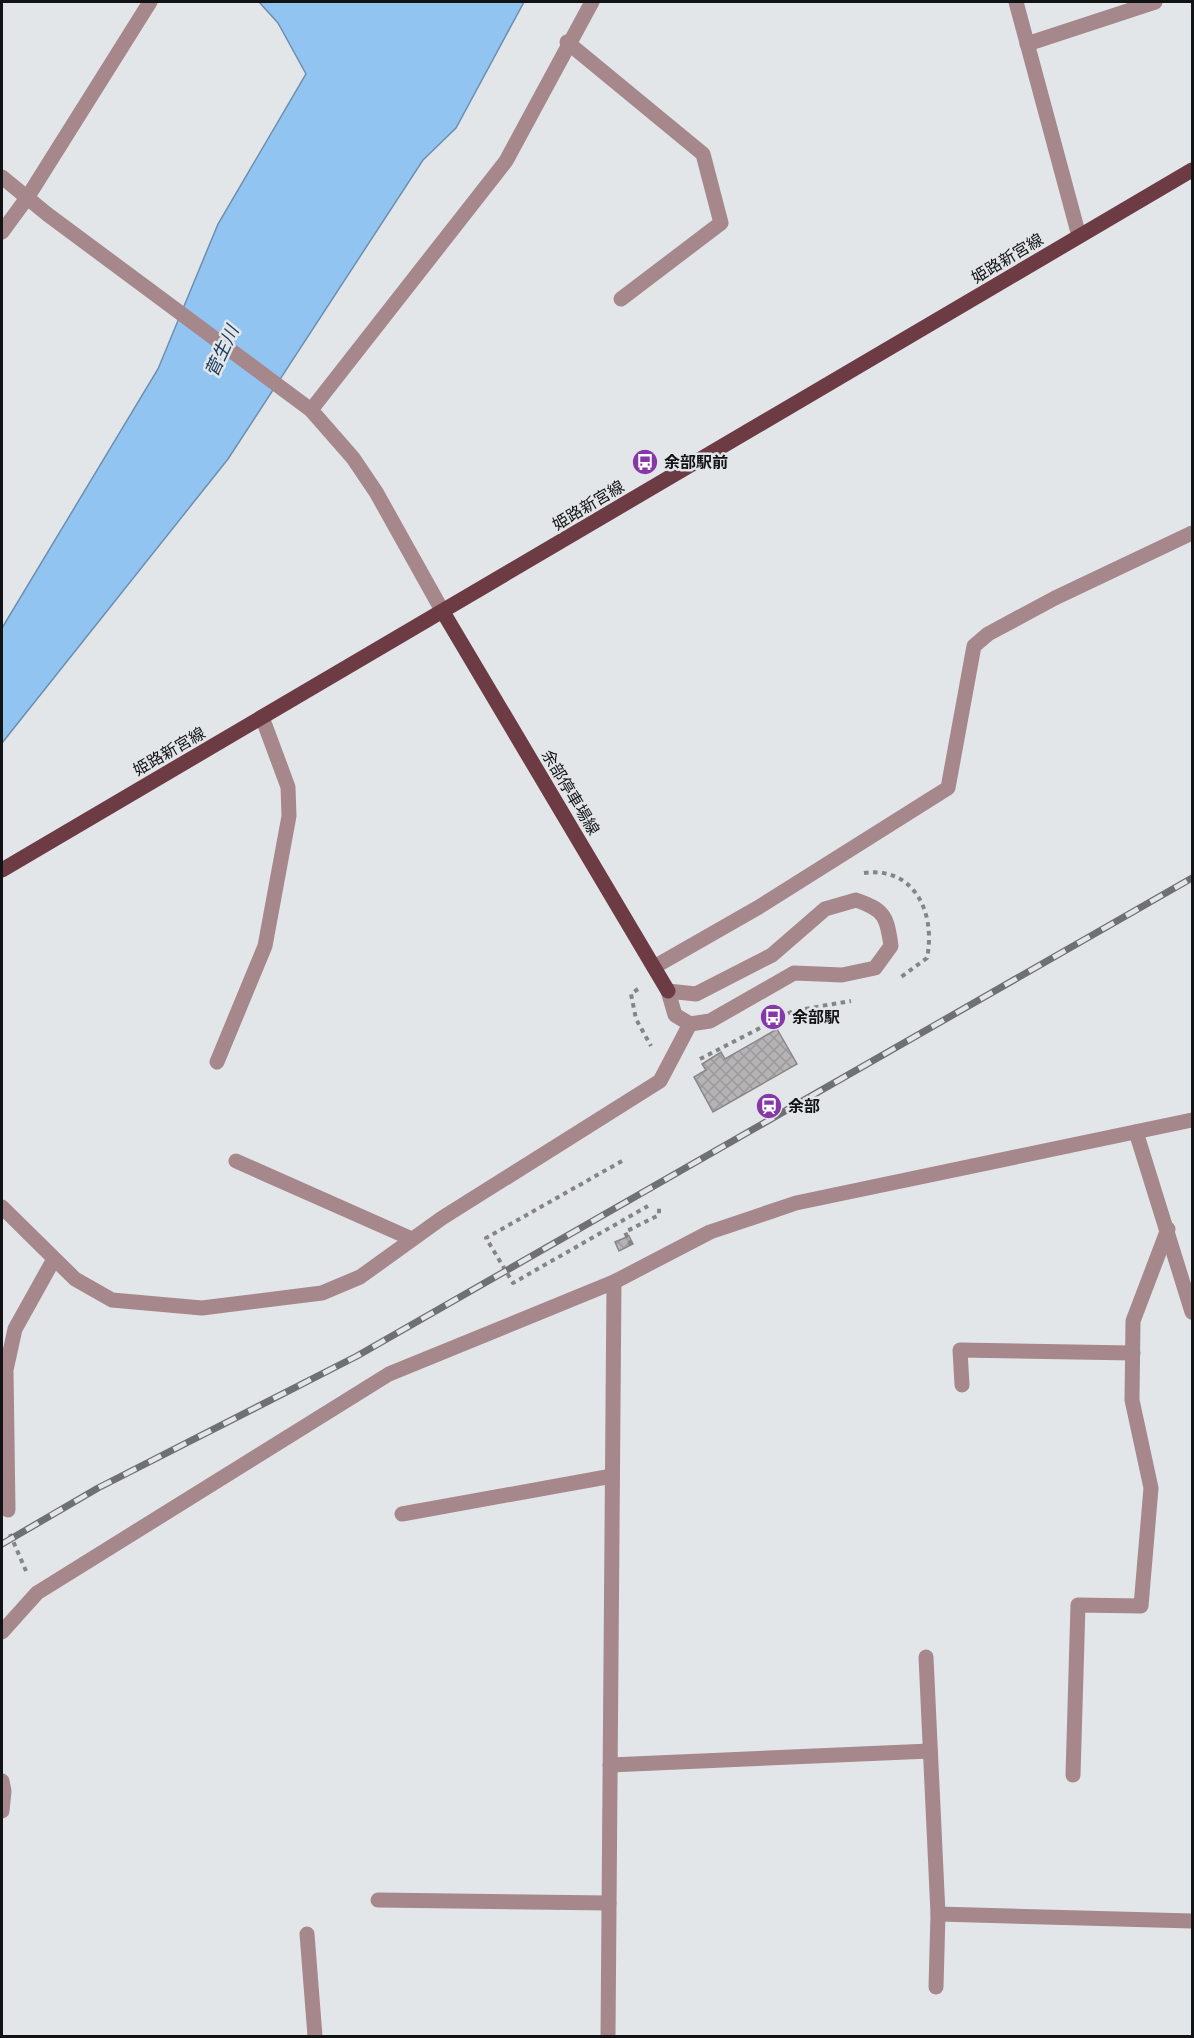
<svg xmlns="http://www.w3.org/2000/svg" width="1194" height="2038" viewBox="0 0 1194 2038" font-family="'Noto Serif','Noto Sans JP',serif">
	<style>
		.water { fill: #92c4f2; stroke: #6c8faf; stroke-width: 1.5 }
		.building { fill: url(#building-cross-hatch); stroke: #888688; stroke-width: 1.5 }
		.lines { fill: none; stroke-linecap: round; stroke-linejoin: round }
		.path { stroke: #838587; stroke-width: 4; stroke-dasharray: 4.5 4.5; stroke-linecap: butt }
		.minor { stroke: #a6888c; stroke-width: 15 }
		.major { stroke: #6d3b44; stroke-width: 15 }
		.rail-casing { stroke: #6e7072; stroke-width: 7 }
		.rail { stroke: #e3e6e9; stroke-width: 4.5; stroke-dasharray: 14; stroke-linecap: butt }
		.labels { text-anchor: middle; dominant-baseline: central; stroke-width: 5; stroke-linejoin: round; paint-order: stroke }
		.street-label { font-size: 16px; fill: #121314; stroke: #e3e6e9 }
		.poi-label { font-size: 16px; font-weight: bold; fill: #121314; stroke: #e3e6e9; text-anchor: start }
		.water-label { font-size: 18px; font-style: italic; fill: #153a58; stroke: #e3e6e9 }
	</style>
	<defs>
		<pattern id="building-cross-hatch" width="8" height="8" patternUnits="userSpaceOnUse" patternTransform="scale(1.5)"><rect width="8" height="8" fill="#b6b3b5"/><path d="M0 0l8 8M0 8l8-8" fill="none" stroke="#9b999b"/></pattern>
	</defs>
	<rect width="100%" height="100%" fill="#e3e6e9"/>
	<path class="water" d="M 259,2 L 524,2 L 456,128 L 423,160 L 228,459 L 2,743 L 2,628 L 158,369 L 218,224 L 306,74 L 278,23 Z"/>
	<g class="building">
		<path d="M 777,1029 L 797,1064 L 713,1112 L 694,1077 L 706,1070 L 702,1064 L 721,1052 L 725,1059 Z"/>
		<path d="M 629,1236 L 633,1244 L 619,1251 L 615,1242 Z"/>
	</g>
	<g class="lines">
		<g class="path">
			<path d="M 864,873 C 915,866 936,914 927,958 L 901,977"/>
			<path d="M 638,989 L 631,994 L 636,1019 L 651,1046"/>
			<path d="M 700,1059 L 793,1011 L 851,1001"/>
			<path d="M 622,1161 L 486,1238 L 513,1283 L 648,1206"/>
			<path d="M 631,1245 L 625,1232 L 659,1215 L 659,1208"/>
			<path d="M 10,1534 L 26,1571"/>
		</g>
		<g class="minor">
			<path d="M 1016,2 L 1079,236"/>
			<path d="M 567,42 L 703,154 L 721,223 L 621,299"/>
			<path d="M 1027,44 L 1155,2"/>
			<path d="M 2,177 L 47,214 L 311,410 L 353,458 L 376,492 L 443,612"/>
			<path d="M 2,232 L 27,198 L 150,2"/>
			<path d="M 311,410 L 506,161 L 592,2"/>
			<path d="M 856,900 C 885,910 887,917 891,946 L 875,968 L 842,975 L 794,973 L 710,1021 L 690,1024 L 675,1015 L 668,991 L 696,994 L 772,955 L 825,909 Z"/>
			<path d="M 654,967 L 759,907 L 948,788 L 974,646 L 988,634 L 1055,598 L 1192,533"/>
			<path d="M 217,1062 L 265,946 L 289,816 L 288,787 L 262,717"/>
			<path d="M 1136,1132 L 1192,1312"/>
			<path d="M 236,1161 L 412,1239"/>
			<path d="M 2,1207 L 75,1279 L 112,1300 L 202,1308 L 322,1293 L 360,1277 L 442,1218 L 660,1081 L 690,1024"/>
			<path d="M 962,1385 L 960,1350 L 1133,1353"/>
			<path d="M 8,1510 L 6,1370 L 15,1329 L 54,1259"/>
			<path d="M 402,1514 L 612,1476"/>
			<path d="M 2,1632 L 37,1593 L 389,1374 L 614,1282 L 710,1232 L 796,1203 L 1192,1120"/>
			<path d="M 926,1657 L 938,1914 L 1192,1921"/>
			<path d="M 610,1765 L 930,1751"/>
			<path d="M 1073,1775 L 1078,1605 L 1141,1606 L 1151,1488 L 1132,1400 L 1133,1321 L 1168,1229"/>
			<path d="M 2,1781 L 4,1791 L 2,1811"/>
			<path d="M 378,1900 L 609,1903"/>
			<path d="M 307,1934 L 315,2036"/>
			<path d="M 936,1987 L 938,1914"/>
			<path d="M 608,2036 L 614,1282"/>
		</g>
		<g class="major">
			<path d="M 443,612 L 668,991"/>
			<path d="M 2,870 L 1192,170"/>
		</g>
		<g class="rail-casing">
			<path id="rail" d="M 2,1544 L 98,1488 L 357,1356 L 1192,878"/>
		</g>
		<use href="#rail" class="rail"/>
	</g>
	<defs>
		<g id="bus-disc" transform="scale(1.35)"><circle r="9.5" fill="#8638a8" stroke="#e3e6e9"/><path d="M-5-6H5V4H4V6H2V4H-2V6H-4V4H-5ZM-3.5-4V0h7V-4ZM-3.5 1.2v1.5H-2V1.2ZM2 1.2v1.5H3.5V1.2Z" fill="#fff"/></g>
		<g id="station-disc" transform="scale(1.35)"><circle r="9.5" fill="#8638a8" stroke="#e3e6e9"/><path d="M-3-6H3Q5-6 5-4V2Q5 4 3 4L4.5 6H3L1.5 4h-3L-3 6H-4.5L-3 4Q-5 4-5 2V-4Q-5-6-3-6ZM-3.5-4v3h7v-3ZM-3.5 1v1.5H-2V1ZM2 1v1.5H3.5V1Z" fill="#fff"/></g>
	</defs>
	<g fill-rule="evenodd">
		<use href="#bus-disc" x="645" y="462"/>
		<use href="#bus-disc" x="773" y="1017"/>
		<use href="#station-disc" x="769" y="1106"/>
	</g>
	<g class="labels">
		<g class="street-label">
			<text transform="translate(1007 258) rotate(-31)">姫路新宮線</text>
			<text transform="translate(588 505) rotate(-31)">姫路新宮線</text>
			<text transform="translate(169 751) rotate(-30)">姫路新宮線</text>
			<text transform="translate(571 792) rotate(59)">余部停車場線</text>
		</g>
		<g class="poi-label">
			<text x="664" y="462">余部駅前</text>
			<text x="792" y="1017">余部駅</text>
			<text x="788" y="1106">余部</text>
		</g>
		<g class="water-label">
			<text transform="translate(221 351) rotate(-65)">菅生川</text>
		</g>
	</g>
	<rect width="1194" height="2038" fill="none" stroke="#121314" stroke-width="6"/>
</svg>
